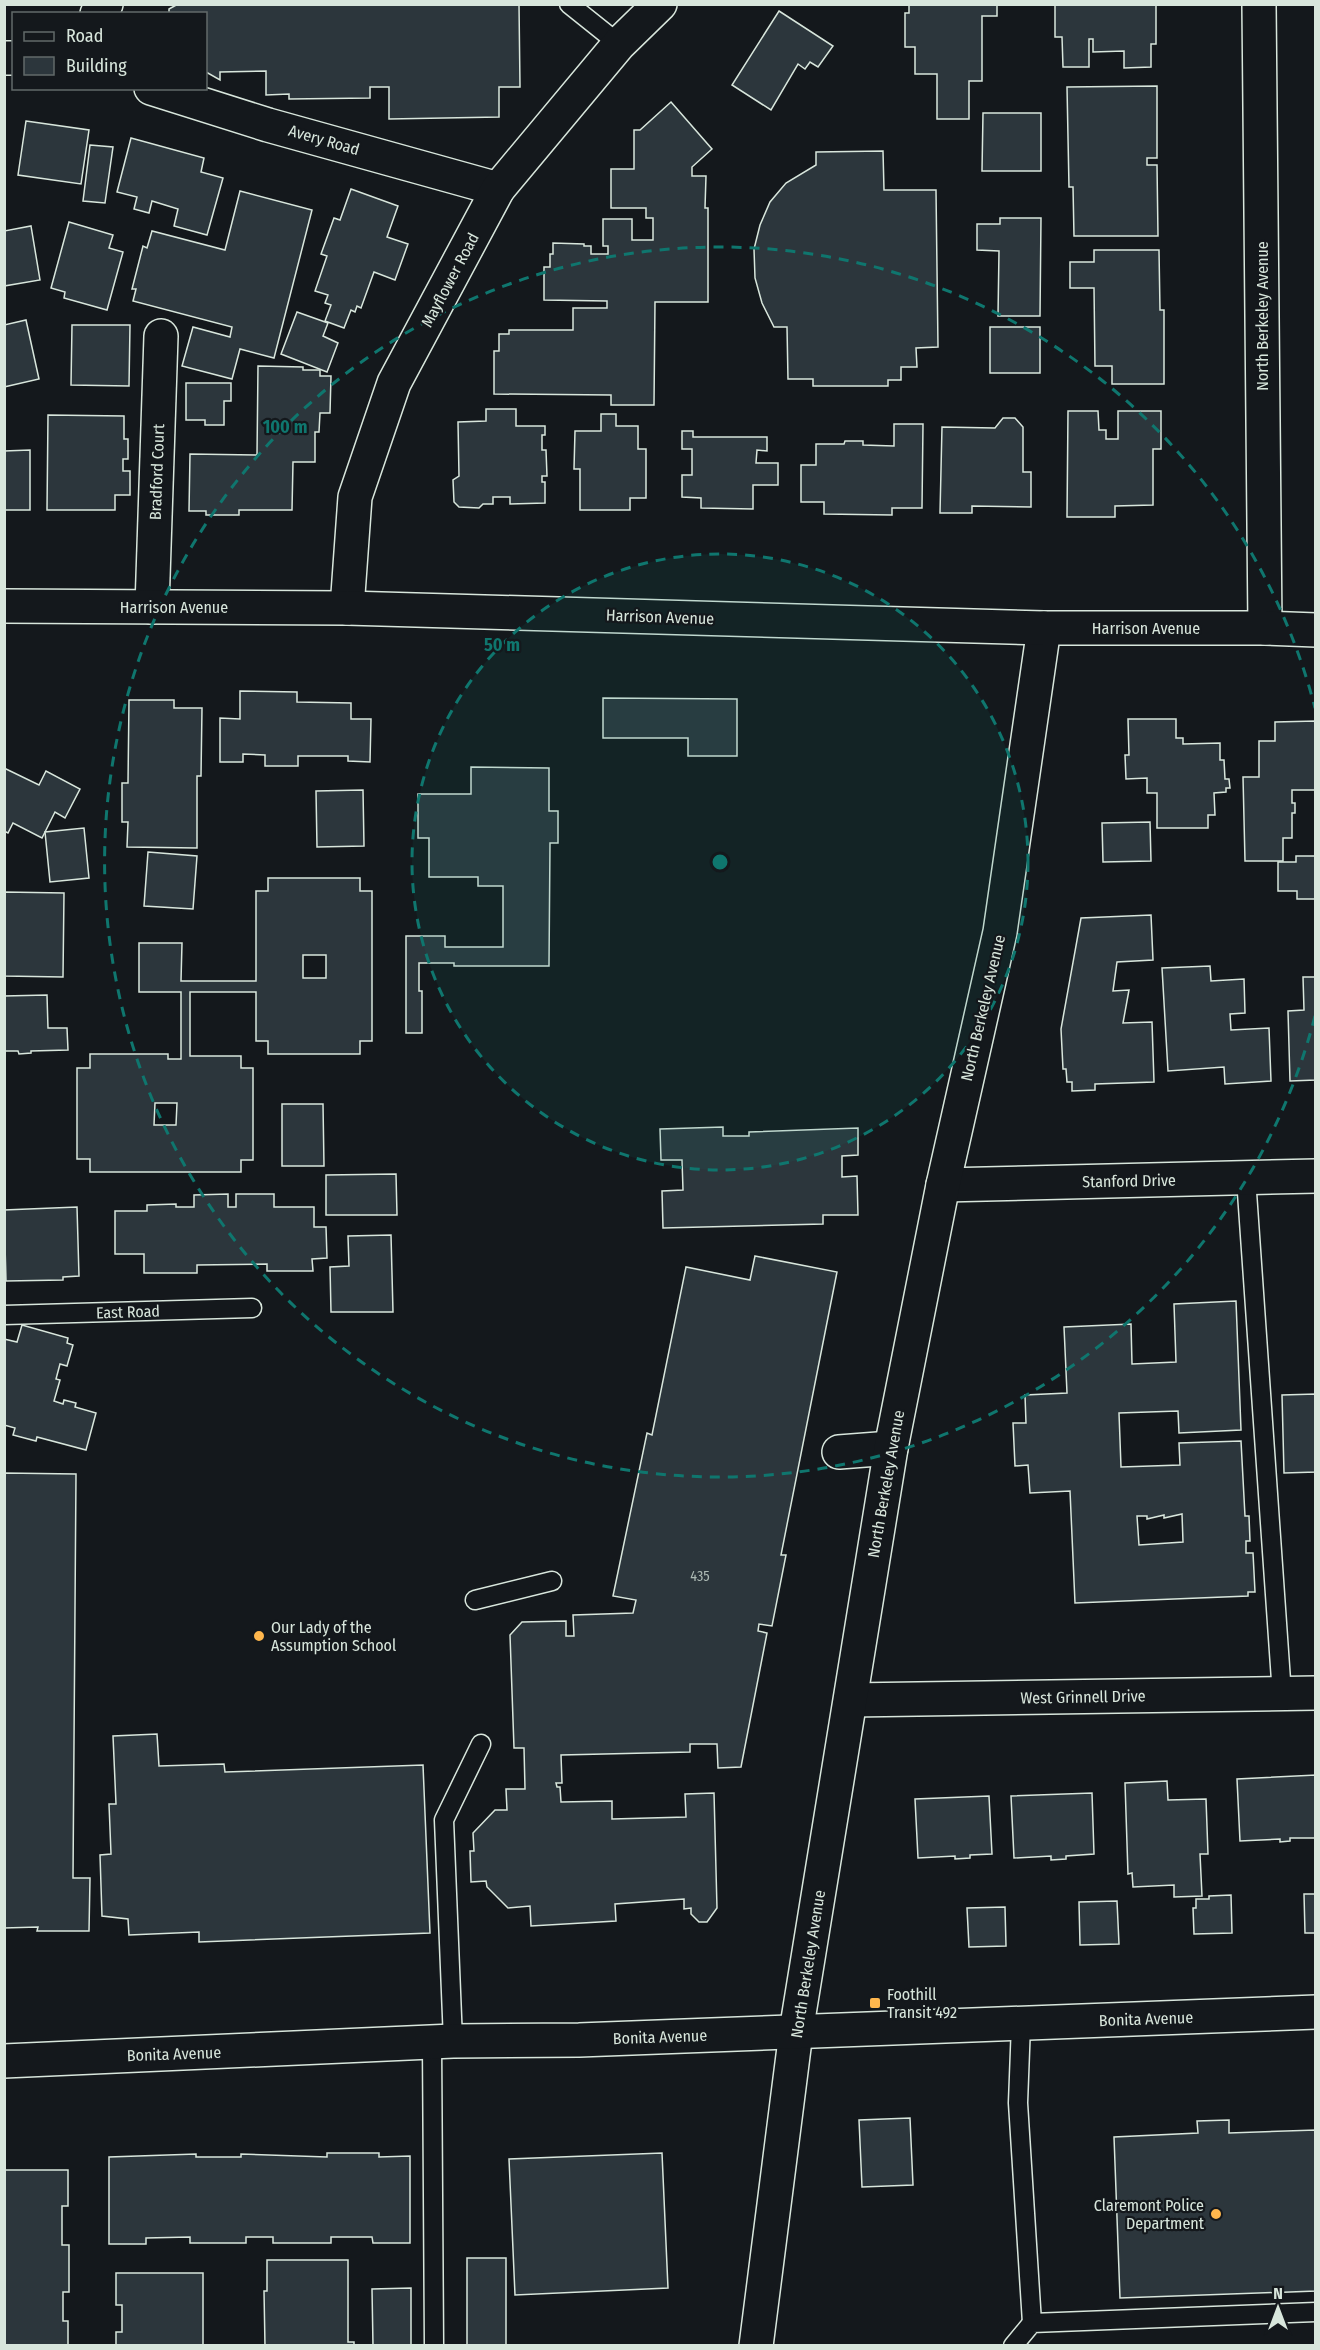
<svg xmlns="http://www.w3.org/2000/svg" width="1320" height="2350" viewBox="0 0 1320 2350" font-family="'Fira Sans Condensed',sans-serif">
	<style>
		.building { fill: #2c363c; stroke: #d8e6dc; stroke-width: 1.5; fill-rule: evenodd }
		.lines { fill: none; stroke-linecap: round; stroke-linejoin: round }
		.service-casing { stroke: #d8e6dc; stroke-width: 21 }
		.minor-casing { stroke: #d8e6dc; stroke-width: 36 }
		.tertiary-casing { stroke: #d8e6dc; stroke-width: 36 }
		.secondary-casing { stroke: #d8e6dc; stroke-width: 36 }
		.service { stroke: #14181c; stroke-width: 18 }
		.minor { stroke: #14181c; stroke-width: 33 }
		.tertiary { stroke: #14181c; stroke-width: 33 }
		.secondary { stroke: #14181c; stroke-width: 33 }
		.ring { fill: none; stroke: #0f766e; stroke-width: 3; stroke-dasharray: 10 8 }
		.poi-dot { fill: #ffb74d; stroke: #14181c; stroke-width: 2 }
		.labels { text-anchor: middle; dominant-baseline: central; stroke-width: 4.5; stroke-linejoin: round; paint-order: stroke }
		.number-label { font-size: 14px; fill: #adbab4 }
		.street-label { font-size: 16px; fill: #d8e6dc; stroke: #14181c }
		.poi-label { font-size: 16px; fill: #d8e6dc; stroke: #14181c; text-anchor: start }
		.centre { fill: #0f766e; stroke: #14181c; stroke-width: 3 }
		.ring-label { font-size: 18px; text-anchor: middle; font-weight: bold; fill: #0f766e; stroke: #14181c; stroke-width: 4.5; stroke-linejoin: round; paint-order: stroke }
	</style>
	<rect width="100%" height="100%" fill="#14181c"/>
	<g class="building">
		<path d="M 178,4 L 519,4 L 520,87 L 499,87 L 499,117 L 389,119 L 389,87 L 370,87 L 370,98 L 289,99 L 289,94 L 266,95 L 266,71 L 220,72 L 220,80 L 206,72 L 206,14 L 169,14 L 169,9 Z"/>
		<path d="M 909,4 L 997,4 L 997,16 L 982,16 L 982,81 L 969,81 L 969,119 L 937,119 L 937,74 L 915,74 L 915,47 L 905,47 L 905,13 L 909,13 Z"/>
		<path d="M 1055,4 L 1156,4 L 1156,44 L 1151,44 L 1151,67 L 1124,68 L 1124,51 L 1093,52 L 1093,39 L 1089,39 L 1089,67 L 1063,67 L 1062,37 L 1055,37 Z"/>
		<path d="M 779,11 L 833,46 L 818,67 L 810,62 L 805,69 L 798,64 L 771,110 L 732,85 Z"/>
		<path d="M 1157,86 L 1157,158 L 1147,158 L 1147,165 L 1157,165 L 1158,236 L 1074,236 L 1073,187 L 1069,187 L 1067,87 Z"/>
		<path d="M 671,102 L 712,149 L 692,167 L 692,176 L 706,176 L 705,208 L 708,208 L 708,302 L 655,302 L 654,405 L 611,405 L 611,395 L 494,394 L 494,351 L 499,351 L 499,334 L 509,334 L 509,330 L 573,330 L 573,308 L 607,308 L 607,301 L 544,300 L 544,267 L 550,267 L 550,254 L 553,254 L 553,243 L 584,244 L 584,246 L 591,246 L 591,254 L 608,254 L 608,246 L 603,246 L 603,219 L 632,219 L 632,240 L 653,240 L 653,218 L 646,218 L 646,208 L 611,208 L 611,169 L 634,169 L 634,130 L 640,130 Z"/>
		<path d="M 983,113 L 1041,113 L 1041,171 L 982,171 Z"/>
		<path d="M 26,121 L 89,130 L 81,184 L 18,175 Z"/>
		<path d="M 131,138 L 204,158 L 201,172 L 223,178 L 207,235 L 174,226 L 178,209 L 152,201 L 149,213 L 134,209 L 137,197 L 117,192 Z"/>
		<path d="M 90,145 L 113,147 L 105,203 L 83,201 Z"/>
		<path d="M 883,151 L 884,190 L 936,190 L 938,347 L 916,348 L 917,367 L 901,367 L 901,380 L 888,380 L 888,386 L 813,386 L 813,379 L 788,379 L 787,327 L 774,327 L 762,303 L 755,278 L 754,249 L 760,225 L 770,202 L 786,183 L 816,165 L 816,152 Z"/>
		<path d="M 351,189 L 398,206 L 387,237 L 408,244 L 395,280 L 374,272 L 361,308 L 357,306 L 355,312 L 351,310 L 344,328 L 325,321 L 331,305 L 325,303 L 328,295 L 315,291 L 327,256 L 321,254 L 334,218 L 340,220 Z"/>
		<path d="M 240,191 L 312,210 L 274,358 L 240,349 L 232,379 L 182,366 L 193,327 L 230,337 L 232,327 L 133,301 L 136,289 L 132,289 L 143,246 L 147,248 L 152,231 L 225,250 Z"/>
		<path d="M 1000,218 L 1041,218 L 1040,316 L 998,316 L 999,251 L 977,250 L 977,224 L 1000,224 Z"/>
		<path d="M 69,222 L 113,235 L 109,248 L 123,252 L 107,310 L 64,298 L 65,292 L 51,288 Z"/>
		<path d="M 31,226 L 40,280 L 4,286 L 4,231 Z"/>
		<path d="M 1094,250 L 1159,250 L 1160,310 L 1164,310 L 1164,384 L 1112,384 L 1112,366 L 1095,366 L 1094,288 L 1070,288 L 1070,262 L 1094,262 Z"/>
		<path d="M 297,312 L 328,323 L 323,336 L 338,343 L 327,372 L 281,354 Z"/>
		<path d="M 26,320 L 39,379 L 4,387 L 4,325 Z"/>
		<path d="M 72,325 L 130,325 L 129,386 L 71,385 Z"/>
		<rect x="990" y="327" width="50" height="46"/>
		<path d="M 258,366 L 303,367 L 303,370 L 320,370 L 320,376 L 331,376 L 330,413 L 320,413 L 319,432 L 315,432 L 315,462 L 293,462 L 292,510 L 239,510 L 239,515 L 206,515 L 206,511 L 189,511 L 190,454 L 257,455 Z"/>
		<path d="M 186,383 L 231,383 L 231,401 L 224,401 L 224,425 L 205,425 L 205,420 L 186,420 Z"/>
		<path d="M 486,409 L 516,409 L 516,426 L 545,426 L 545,435 L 542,435 L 542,450 L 546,450 L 547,476 L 542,476 L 542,482 L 545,482 L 545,503 L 510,504 L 510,497 L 493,497 L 493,504 L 483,504 L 479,508 L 459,507 L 454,502 L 453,480 L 459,476 L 458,422 L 486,421 Z"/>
		<path d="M 1068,411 L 1098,411 L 1099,430 L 1106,430 L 1106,439 L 1118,439 L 1118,411 L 1161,411 L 1161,449 L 1153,449 L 1153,505 L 1115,506 L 1115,517 L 1067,517 Z"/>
		<path d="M 601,414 L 616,414 L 616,426 L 638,426 L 638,449 L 646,449 L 646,498 L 630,498 L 630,510 L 580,510 L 580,469 L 574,469 L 575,431 L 601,431 Z"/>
		<path d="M 48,415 L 124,416 L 124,439 L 128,439 L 128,459 L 123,459 L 123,471 L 130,471 L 130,495 L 115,495 L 115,510 L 47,510 Z"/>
		<path d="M 1003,418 L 1015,418 L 1023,427 L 1023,472 L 1031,472 L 1031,507 L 972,506 L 972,513 L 940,513 L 942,427 L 995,428 Z"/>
		<path d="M 894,424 L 923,424 L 922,508 L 892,508 L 892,515 L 824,514 L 824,502 L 801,502 L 801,465 L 816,465 L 816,444 L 844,444 L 845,441 L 863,441 L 863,445 L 894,446 Z"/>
		<path d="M 682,431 L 693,431 L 693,437 L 767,437 L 767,451 L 757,450 L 756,463 L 778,463 L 778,485 L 753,485 L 753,509 L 701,508 L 701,498 L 682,497 L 682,475 L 692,475 L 692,449 L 682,449 Z"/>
		<path d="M 30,450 L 30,510 L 4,510 L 4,451 Z"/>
		<path d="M 240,691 L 297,692 L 297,702 L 351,703 L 351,719 L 371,719 L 370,762 L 348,761 L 348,756 L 298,756 L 298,766 L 265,766 L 265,755 L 243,754 L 243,762 L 220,762 L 220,718 L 240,719 Z"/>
		<path d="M 603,698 L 737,699 L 737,756 L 688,756 L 688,738 L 603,738 Z"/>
		<path d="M 129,700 L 174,700 L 174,708 L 202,708 L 201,776 L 197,776 L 197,848 L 127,847 L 128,822 L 122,822 L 122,783 L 128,783 Z"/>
		<path d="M 1128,719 L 1176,719 L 1176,738 L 1183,738 L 1183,744 L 1220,743 L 1220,760 L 1224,760 L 1225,779 L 1229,779 L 1230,788 L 1226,788 L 1226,792 L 1214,793 L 1215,815 L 1208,815 L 1208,828 L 1157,828 L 1157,793 L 1147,793 L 1147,778 L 1126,779 L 1125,755 L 1129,755 Z"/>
		<path d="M 1316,721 L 1316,790 L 1292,790 L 1292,803 L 1295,803 L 1295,813 L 1292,813 L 1292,838 L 1283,838 L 1283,861 L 1245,861 L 1243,777 L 1259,777 L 1259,741 L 1275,741 L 1275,722 Z"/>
		<path d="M 471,767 L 549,768 L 549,811 L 558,811 L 558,843 L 550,843 L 549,966 L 454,966 L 454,963 L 419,963 L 419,991 L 422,991 L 422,1033 L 406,1033 L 406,936 L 445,936 L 445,947 L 503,947 L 503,886 L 478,886 L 478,877 L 429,877 L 429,838 L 418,838 L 418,794 L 471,794 Z"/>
		<path d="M 4,768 L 39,785 L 46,771 L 80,789 L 65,818 L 55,812 L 42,838 L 13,823 L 8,833 L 4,831 Z"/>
		<path d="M 363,790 L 364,846 L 317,847 L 316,791 Z"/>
		<path d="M 1150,822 L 1151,861 L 1103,862 L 1102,823 Z"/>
		<path d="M 84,828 L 89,878 L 50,882 L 45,832 Z"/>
		<path d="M 148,852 L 197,856 L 193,909 L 144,906 Z"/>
		<path d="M 1296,856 L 1316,856 L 1316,899 L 1297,899 L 1297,891 L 1278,891 L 1278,862 L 1296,862 Z"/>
		<path d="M 268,878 L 360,878 L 360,891 L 372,891 L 372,1041 L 360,1041 L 360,1054 L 268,1054 L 268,1041 L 256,1041 L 256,992 L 190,992 L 190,1056 L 241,1056 L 241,1068 L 253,1068 L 253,1160 L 241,1160 L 241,1172 L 90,1172 L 90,1159 L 77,1159 L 77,1068 L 90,1068 L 90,1054 L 168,1054 L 168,1059 L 181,1059 L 181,992 L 139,992 L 139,943 L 182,943 L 181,981 L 256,981 L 256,891 L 268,891 ZM 303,955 L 326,955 L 326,978 L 303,978 ZM 155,1103 L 177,1103 L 176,1125 L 154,1125 Z"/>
		<path d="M 4,892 L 64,893 L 63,977 L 4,976 Z"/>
		<path d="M 1151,915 L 1153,960 L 1117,962 L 1113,991 L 1129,990 L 1123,1023 L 1152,1022 L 1154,1082 L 1095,1084 L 1095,1090 L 1072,1091 L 1072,1082 L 1067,1082 L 1066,1069 L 1063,1069 L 1061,1029 L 1081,918 Z"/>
		<path d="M 1210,966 L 1211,981 L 1244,979 L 1245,1013 L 1230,1014 L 1231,1030 L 1269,1028 L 1271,1081 L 1225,1084 L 1224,1067 L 1168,1071 L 1162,968 Z"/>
		<path d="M 1303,977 L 1316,977 L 1316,1080 L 1290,1081 L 1288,1011 L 1304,1010 Z"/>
		<path d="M 47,995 L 48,1028 L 67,1028 L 68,1050 L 31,1051 L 31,1053 L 19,1054 L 18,1051 L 4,1051 L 4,996 Z"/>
		<path d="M 282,1104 L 323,1104 L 324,1166 L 282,1166 Z"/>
		<path d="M 723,1127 L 723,1136 L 749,1136 L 749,1132 L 858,1128 L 858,1155 L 842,1156 L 842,1177 L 857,1176 L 858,1215 L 823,1215 L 823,1224 L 663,1228 L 662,1191 L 683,1190 L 682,1160 L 661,1160 L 660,1129 Z"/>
		<path d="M 396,1174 L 397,1215 L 326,1215 L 326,1175 Z"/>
		<path d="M 228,1194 L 228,1207 L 236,1207 L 236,1194 L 274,1194 L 274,1207 L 314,1207 L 314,1227 L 326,1227 L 327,1258 L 312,1259 L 313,1271 L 267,1271 L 267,1264 L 197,1265 L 197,1273 L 144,1273 L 144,1254 L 115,1254 L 115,1211 L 147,1211 L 147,1205 L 176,1204 L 176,1207 L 194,1207 L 194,1195 Z"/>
		<path d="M 77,1207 L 79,1276 L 63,1277 L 63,1280 L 6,1281 L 4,1210 Z"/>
		<path d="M 391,1235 L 393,1312 L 331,1312 L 330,1267 L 349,1266 L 348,1236 Z"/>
		<path d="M 755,1256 L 837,1272 L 781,1555 L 786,1555 L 772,1626 L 759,1624 L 758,1631 L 767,1633 L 741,1767 L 718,1768 L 717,1744 L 690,1744 L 690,1752 L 561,1755 L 562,1783 L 556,1783 L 557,1787 L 560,1787 L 561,1802 L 612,1801 L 612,1819 L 686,1817 L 685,1794 L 714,1793 L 717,1908 L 707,1922 L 699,1922 L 691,1914 L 691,1908 L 684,1909 L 684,1899 L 615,1904 L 616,1921 L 531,1926 L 530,1906 L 508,1908 L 487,1887 L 486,1881 L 471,1882 L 470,1851 L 474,1851 L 473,1833 L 495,1810 L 507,1810 L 506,1789 L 525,1789 L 524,1748 L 514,1748 L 510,1635 L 522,1622 L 566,1621 L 566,1636 L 574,1636 L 573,1615 L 633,1613 L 636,1600 L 613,1596 L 647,1433 L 652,1435 L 686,1267 L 750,1280 Z"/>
		<path d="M 1236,1301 L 1241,1430 L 1179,1433 L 1178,1411 L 1119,1413 L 1121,1467 L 1180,1465 L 1179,1443 L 1241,1441 L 1245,1516 L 1249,1516 L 1250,1541 L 1246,1541 L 1246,1553 L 1253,1553 L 1255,1592 L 1248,1592 L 1248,1596 L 1075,1603 L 1070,1491 L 1030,1493 L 1028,1465 L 1015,1466 L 1013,1423 L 1026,1423 L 1025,1395 L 1067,1393 L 1064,1327 L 1131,1324 L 1132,1364 L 1176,1362 L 1174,1304 ZM 1182,1514 L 1183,1542 L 1139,1545 L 1137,1516 L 1147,1516 L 1147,1519 L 1164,1515 L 1164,1518 Z"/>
		<path d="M 22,1325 L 68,1338 L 67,1343 L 73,1345 L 67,1366 L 60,1364 L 56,1379 L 60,1380 L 54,1401 L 63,1404 L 64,1400 L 76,1403 L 75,1407 L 96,1413 L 86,1450 L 37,1437 L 36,1441 L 13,1435 L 15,1428 L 4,1425 L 4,1339 L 17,1342 Z"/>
		<path d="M 1316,1394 L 1316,1472 L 1284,1473 L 1282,1395 Z"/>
		<path d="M 4,1473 L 76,1474 L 73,1878 L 90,1878 L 89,1931 L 37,1931 L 38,1927 L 4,1928 Z"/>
		<path d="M 157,1734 L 159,1766 L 224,1764 L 225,1772 L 423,1765 L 430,1933 L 199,1942 L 199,1932 L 129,1935 L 128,1919 L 102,1916 L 100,1855 L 111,1854 L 109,1804 L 116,1804 L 113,1736 Z"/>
		<path d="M 1316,1775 L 1316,1838 L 1290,1838 L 1290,1841 L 1280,1842 L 1280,1839 L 1240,1841 L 1237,1779 Z"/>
		<path d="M 1167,1781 L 1168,1800 L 1206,1799 L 1208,1854 L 1200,1854 L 1202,1896 L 1174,1897 L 1174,1885 L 1133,1887 L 1132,1873 L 1128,1874 L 1125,1783 Z"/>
		<path d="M 1092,1793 L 1094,1854 L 1066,1856 L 1066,1859 L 1051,1860 L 1051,1856 L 1014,1858 L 1011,1796 Z"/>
		<path d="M 989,1796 L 992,1854 L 970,1855 L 970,1858 L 955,1859 L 955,1856 L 918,1858 L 915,1799 Z"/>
		<path d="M 1304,1894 L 1316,1894 L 1316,1933 L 1305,1933 Z"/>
		<path d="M 1231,1895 L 1232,1933 L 1194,1934 L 1193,1908 L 1196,1908 L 1196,1899 L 1209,1899 L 1209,1896 Z"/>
		<path d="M 1117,1901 L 1119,1944 L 1080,1945 L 1079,1902 Z"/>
		<path d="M 1005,1907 L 1006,1946 L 969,1947 L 967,1908 Z"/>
		<path d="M 910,2118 L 913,2185 L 862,2187 L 859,2120 Z"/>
		<path d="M 1229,2120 L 1229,2133 L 1316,2130 L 1316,2291 L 1120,2298 L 1114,2137 L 1198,2133 L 1197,2121 Z"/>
		<path d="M 327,2153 L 379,2153 L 379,2157 L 410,2156 L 410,2243 L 373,2243 L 372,2237 L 331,2237 L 331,2243 L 273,2243 L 273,2237 L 246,2237 L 246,2243 L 190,2243 L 190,2237 L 146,2238 L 146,2244 L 109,2244 L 109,2157 L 196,2154 L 196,2157 L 241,2157 L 241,2154 L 327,2157 Z"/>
		<path d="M 662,2153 L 668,2288 L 515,2295 L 509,2159 Z"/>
		<path d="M 4,2170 L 68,2170 L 68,2206 L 62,2206 L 62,2245 L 69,2245 L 69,2292 L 63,2292 L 63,2321 L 68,2321 L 68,2346 L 4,2346 Z"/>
		<rect x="467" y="2258" width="39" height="88"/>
		<path d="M 267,2260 L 348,2260 L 348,2342 L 354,2342 L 354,2346 L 265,2346 L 264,2291 L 267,2291 Z"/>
		<path d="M 116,2273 L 203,2273 L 203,2346 L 116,2346 L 116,2332 L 122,2332 L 122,2305 L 116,2305 Z"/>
		<path d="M 411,2288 L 411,2346 L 373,2346 L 372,2289 Z"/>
	</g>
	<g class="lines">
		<g class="service-casing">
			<g id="service">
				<path d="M 569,4 L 619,44"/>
				<path d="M 1246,1178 L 1282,1695"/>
				<path d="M 4,1315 L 252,1308"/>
				<path d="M 475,1600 L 552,1581"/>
				<path d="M 1021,2024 L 1018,2103 L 1032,2323"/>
				<path d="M 453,2041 L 444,1820 L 481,1744"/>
				<path d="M 432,2043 L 434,2346"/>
				<path d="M 1013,2346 L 1032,2323 L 1316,2312"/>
			</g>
		</g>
		<g class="minor-casing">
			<g id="minor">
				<path d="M 1259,4 L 1265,628"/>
				<path d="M 97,14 L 106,4"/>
				<path d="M 4,58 L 14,58"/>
				<path d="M 151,88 L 268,125 L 498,189"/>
				<path d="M 152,607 L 161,336"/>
				<path d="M 347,608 L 355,497 L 394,383 L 498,189 L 619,44 L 660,4"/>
				<path d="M 943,1185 L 1316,1176"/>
				<path d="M 839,1452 L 891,1448"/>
				<path d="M 851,1700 L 1316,1693"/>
				<path d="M 756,2346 L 796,2032 L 891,1448 L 943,1185 L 1000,932 L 1044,628"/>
			</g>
		</g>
		<g class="tertiary-casing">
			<path id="tertiary" d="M 4,606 L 347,608 L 1044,628 L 1265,628 L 1316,630"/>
		</g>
		<g class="secondary-casing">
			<path id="secondary" d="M 4,2061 L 453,2041 L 579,2040 L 1316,2012"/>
		</g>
		<use href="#service" class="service"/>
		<use href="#minor" class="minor"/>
		<use href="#tertiary" class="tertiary"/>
		<use href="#secondary" class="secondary"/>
	</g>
	<circle cx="720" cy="862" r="308" fill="#0f766e" fill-opacity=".12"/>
	<g class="ring">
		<circle cx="720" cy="862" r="308"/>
		<path d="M1315 1016A615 615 0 1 1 1315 708"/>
	</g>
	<g class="poi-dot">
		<circle cx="259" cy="1636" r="6"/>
		<rect x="869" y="1997" width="12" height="12" rx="3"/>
		<circle cx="1216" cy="2214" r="6"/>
	</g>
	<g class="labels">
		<g class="number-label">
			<text x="700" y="1576">435</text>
		</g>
		<g class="street-label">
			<text transform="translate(324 140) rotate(16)">Avery Road</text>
			<text transform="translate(450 280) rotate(-62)">Mayflower Road</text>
			<text transform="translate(1262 316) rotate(-90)">North Berkeley Avenue</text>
			<text transform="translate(157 472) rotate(-88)">Bradford Court</text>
			<text x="174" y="607">Harrison Avenue</text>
			<text transform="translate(660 617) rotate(2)">Harrison Avenue</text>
			<text x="1146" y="628">Harrison Avenue</text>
			<text transform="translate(983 1008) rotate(-77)">North Berkeley Avenue</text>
			<text transform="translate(1129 1181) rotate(-1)">Stanford Drive</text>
			<text transform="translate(128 1312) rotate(-2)">East Road</text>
			<text transform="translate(886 1484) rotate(-80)">North Berkeley Avenue</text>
			<text transform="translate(1083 1697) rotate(-1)">West Grinnell Drive</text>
			<text transform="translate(808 1964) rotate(-81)">North Berkeley Avenue</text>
			<text transform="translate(1146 2019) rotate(-2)">Bonita Avenue</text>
			<text transform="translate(660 2037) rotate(-2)">Bonita Avenue</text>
			<text transform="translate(174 2054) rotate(-2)">Bonita Avenue</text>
		</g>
		<g class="poi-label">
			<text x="271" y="1627">Our Lady of the<tspan x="271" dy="18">Assumption School</tspan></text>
			<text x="887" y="1994">Foothill<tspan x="887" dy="18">Transit 492</tspan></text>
			<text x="1204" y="2205" text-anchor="end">Claremont Police<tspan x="1204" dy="18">Department</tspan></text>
		</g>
	</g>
	<circle cx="720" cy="862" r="9" class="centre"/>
	<g class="ring-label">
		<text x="285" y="433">100 m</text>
		<text x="502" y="651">50 m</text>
	</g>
	<rect width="1320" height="2350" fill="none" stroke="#d8e6dc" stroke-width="12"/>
	<rect x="12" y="12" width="195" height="78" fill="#14181c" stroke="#626a69" stroke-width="1.5"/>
	<rect x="24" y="32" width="30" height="9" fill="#14181c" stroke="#626a69" stroke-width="1.5"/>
	<text x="66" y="42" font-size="18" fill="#d8e6dc">Road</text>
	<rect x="24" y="57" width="30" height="18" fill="#2c363c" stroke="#626a69" stroke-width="1.5"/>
	<text x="66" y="72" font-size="18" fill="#d8e6dc">Building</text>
	<g transform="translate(1278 2308)" stroke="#14181c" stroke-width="4.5" paint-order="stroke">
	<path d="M0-4.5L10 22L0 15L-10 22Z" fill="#d8e6dc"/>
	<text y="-9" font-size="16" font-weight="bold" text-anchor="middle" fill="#d8e6dc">N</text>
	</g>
</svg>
